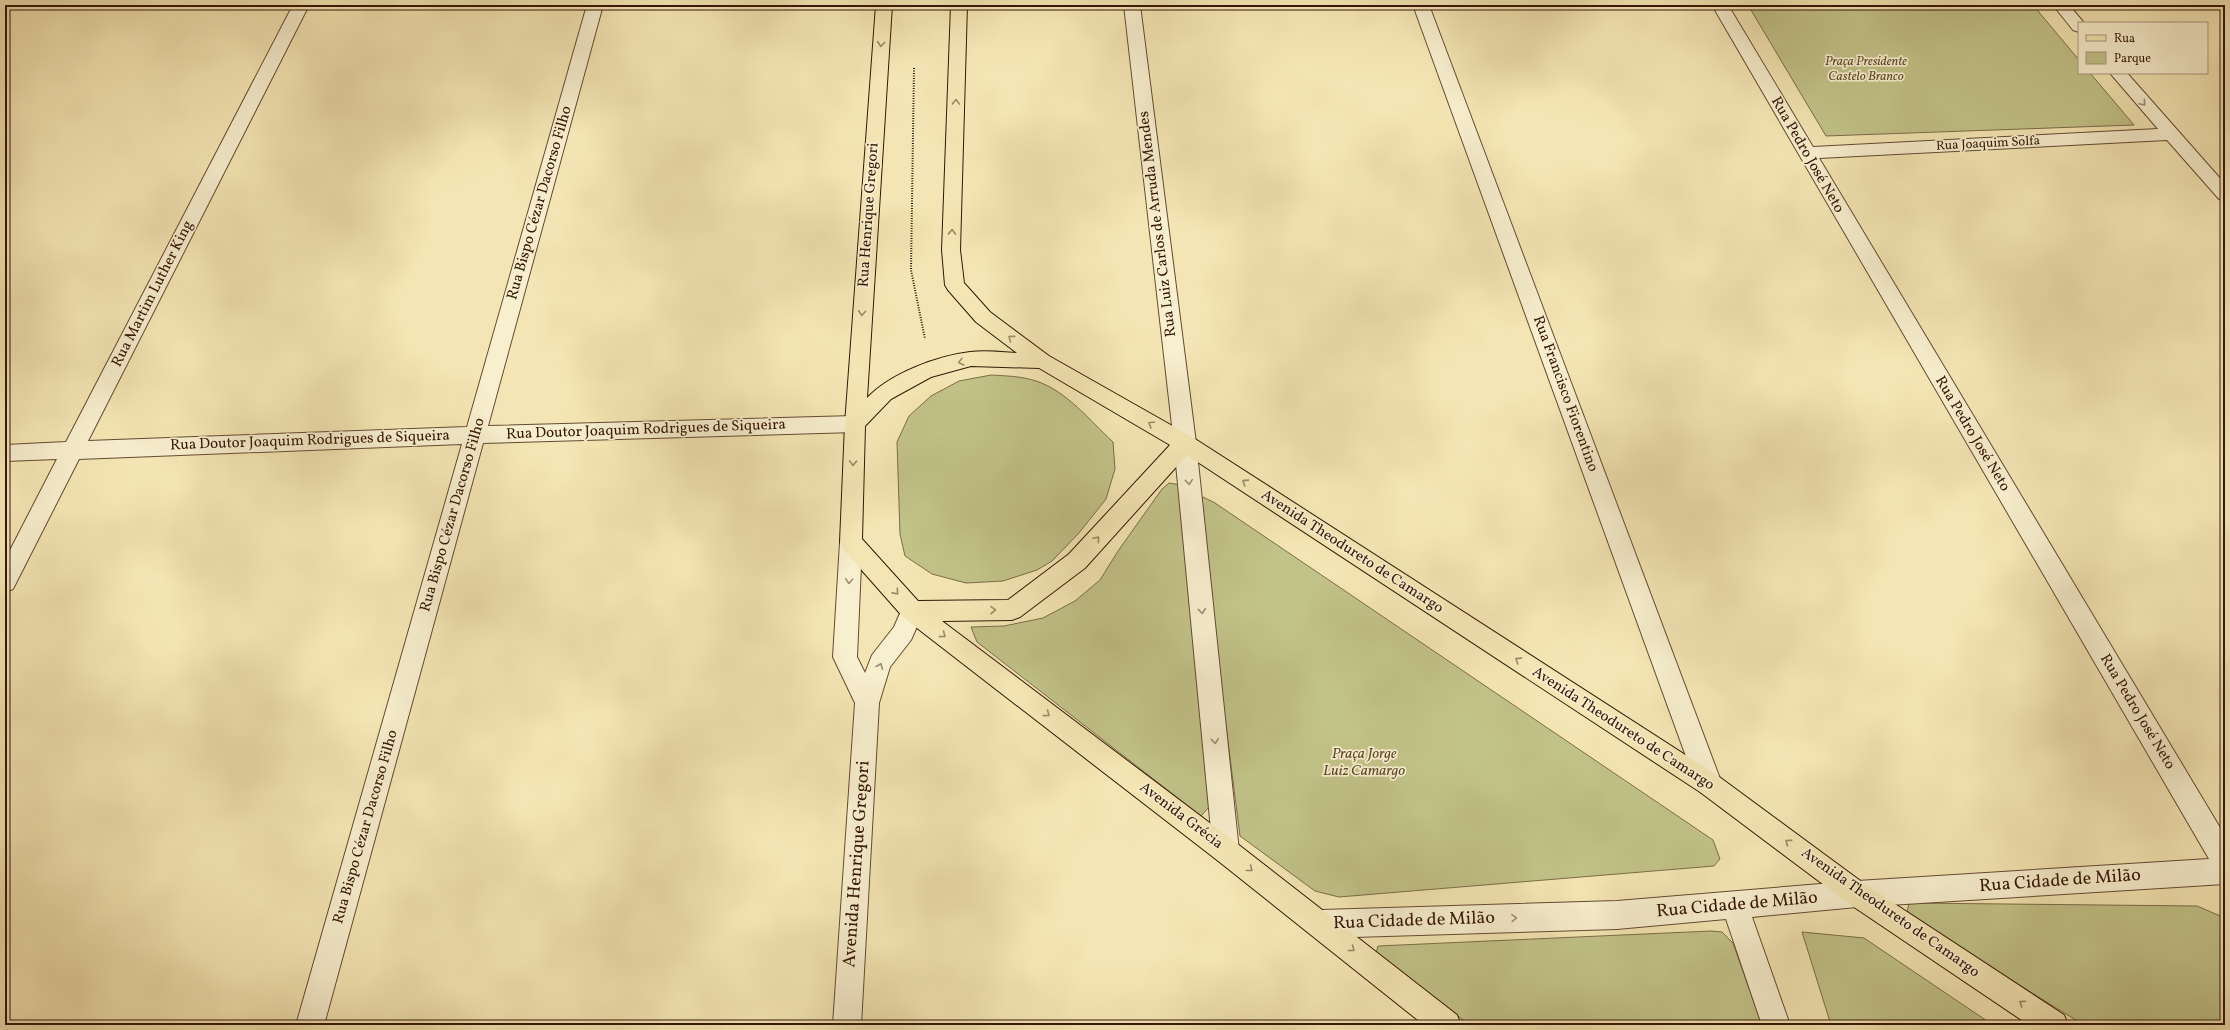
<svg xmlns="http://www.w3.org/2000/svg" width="2230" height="1030" viewBox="0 0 2230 1030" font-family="Vollkorn,serif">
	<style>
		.green { fill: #c2c389; stroke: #7c6c48 }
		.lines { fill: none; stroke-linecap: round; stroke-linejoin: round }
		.minor-casing { stroke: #654a32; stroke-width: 2 }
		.major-casing { stroke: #351606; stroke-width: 2 }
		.path { stroke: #351606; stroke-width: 2; stroke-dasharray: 1 1.5; stroke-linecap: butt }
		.minor { fill: #f8efce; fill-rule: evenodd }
		.major { fill: #f4e6b4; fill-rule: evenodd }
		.oneway { stroke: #9e8866 }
		.oneway2 { stroke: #a08d74 }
		.labels { text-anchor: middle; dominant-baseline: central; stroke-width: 3.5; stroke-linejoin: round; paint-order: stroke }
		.far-park-label { font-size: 13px; font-style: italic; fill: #5f4a2d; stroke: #f8efce }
		.far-street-label { font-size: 13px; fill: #351606; stroke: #f8efce }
		.street-label { font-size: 15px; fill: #351606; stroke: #f8efce }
		.park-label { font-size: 15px; font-style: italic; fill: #5f4a2d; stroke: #f8efce }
		.near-street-label { font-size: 18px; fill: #351606; stroke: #f8efce }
	</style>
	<rect width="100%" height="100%" fill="#f4e6b4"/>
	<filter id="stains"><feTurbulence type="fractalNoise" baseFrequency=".005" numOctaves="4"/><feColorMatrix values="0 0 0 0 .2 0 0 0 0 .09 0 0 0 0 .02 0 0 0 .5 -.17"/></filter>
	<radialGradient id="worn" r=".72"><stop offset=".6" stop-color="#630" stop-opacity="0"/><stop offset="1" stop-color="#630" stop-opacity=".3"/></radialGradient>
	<g class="green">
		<path d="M 1748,5 L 2033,5 L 2079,60 L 2079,73 L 2090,73 L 2134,125 L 1826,136 Z"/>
		<path d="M 991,375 C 1006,376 1021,376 1036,381 C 1067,391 1090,421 1113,442 L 1115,469 L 1106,499 L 1079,533 L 1052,561 L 1037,570 L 1003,581 L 966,583 L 932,574 L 905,556 L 900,534 L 897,442 L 909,416 L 931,396 L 959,381 Z"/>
		<path d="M 1169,483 L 1181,485 L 1209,807 L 1201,816 L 977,642 L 971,627 L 1004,626 L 1043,618 L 1075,601 L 1100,580 L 1118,551 L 1162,489 Z"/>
		<path d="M 1203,497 L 1215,503 L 1713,840 L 1720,859 L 1714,866 L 1339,897 L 1315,891 L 1240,836 L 1198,506 Z"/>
		<path d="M 1909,903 L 2197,906 L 2225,918 L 2225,1025 L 2084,1025 L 1906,916 Z"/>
		<path d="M 1711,931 L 1722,932 L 1733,943 L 1762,1025 L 1470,1025 L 1382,960 L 1376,953 L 1378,946 Z"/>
		<path d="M 1802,932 L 1864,938 L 1993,1025 L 1831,1025 Z"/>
	</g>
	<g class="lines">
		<g class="minor-casing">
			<g id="minor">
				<path d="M 293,5 L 309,5 L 88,441 L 467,427 L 587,5 L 603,5 L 488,426 L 855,416 L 862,418 L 865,424 L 862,430 L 855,432 L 483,443 L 324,1025 L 296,1025 L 462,444 L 79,459 L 13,589 L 5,592 L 5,560 L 57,459 L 5,461 L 5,445 L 66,442 Z"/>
				<path d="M 1124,5 L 1140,5 L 1196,443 L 1239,851 L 1235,860 L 1226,864 L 1217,860 L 1213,851 L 1174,443 Z"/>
				<path d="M 1413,5 L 1429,5 L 1722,784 L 1718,792 L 1709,796 L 1700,792 L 1696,784 Z"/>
				<path d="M 1712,5 L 1728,5 L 1813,147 L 2158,129 L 2110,73 L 2127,73 L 2225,184 L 2225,201 L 2219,199 L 2167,140 L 1819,158 L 2225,836 L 2225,884 L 1857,907 L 1752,917 L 1790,1025 L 1762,1025 L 1726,919 L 1617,929 L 1321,938 L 1311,934 L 1307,924 L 1311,914 L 1321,910 L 1617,901 L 1857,881 L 2209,859 Z"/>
				<path d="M 2053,5 L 2069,5 L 2084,23 L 2079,23 L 2079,32 L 2073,30 Z"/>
				<path d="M 851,533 L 859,535 L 862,542 L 857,657 L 865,673 L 872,655 L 894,627 L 904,604 L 912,601 L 920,604 L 924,611 L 911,640 L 890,667 L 879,703 L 861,1025 L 833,1025 L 855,703 L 833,657 L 840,542 L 843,535 Z"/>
			</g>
		</g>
		<g class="major-casing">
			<path id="major" d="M 876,5 L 892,5 L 867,398 C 891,373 937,356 970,352 C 985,350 1002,352 1017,353 L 976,322 L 948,290 L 945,285 L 942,250 L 951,5 L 967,5 L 960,250 L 964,283 L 990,312 L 1049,356 L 1192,437 L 1718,776 L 1866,885 L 2064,1015 L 2068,1025 L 2029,1025 L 1848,903 L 1700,792 L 1187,455 L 1085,568 L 1020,617 L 1012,620 L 942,621 L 1235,842 L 1457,1015 L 1461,1025 L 1424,1025 L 1217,860 L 904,618 L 843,549 L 840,542 L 845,424 ZM 971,366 L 1039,368 L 1170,445 L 1069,554 L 1008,600 L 918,601 L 862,539 L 865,426 L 891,399 L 931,377 Z"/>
		</g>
		<path class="path" d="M 914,68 L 911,270 L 925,339"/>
		<use href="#minor" class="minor"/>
		<use href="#major" class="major"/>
	</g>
	<defs><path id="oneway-chevron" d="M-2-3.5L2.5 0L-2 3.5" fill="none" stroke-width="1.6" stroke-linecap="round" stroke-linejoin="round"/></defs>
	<g class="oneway">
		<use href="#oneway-chevron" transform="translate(881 44) rotate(94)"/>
		<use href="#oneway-chevron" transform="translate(956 102) rotate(-88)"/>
		<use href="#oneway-chevron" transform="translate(952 232) rotate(-88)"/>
		<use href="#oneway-chevron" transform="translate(862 313) rotate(94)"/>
		<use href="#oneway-chevron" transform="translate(1011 338) rotate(-143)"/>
		<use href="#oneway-chevron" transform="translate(961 362) rotate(166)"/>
		<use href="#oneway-chevron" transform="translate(1151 424) rotate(-150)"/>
		<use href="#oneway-chevron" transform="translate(853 463) rotate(92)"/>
		<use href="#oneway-chevron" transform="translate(1245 482) rotate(-147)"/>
		<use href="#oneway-chevron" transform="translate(1097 539) rotate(-49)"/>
		<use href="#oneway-chevron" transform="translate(896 592) rotate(48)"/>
		<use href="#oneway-chevron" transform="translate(993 610) rotate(-1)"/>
		<use href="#oneway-chevron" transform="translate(943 635) rotate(37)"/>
		<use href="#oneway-chevron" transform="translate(1518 660) rotate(-147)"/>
		<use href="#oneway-chevron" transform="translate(1047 714) rotate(37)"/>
		<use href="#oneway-chevron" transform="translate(1788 842) rotate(-143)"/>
		<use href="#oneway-chevron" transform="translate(1250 869) rotate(38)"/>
		<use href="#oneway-chevron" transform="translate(1352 949) rotate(38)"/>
		<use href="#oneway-chevron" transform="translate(2022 1003) rotate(-146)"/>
	</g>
	<g class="oneway2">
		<use href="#oneway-chevron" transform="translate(2143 103) rotate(50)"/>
		<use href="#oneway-chevron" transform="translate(1189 482) rotate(84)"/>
		<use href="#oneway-chevron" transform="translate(849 581) rotate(93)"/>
		<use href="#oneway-chevron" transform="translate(1202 611) rotate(84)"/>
		<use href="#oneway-chevron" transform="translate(880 666) rotate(-67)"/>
		<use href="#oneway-chevron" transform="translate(1215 741) rotate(84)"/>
		<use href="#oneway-chevron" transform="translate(1514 918) rotate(-2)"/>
	</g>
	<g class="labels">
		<g class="far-park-label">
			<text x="1866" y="62">Praça Presidente<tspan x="1866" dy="15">Castelo Branco</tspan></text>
		</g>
		<g class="far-street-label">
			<text transform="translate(1988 144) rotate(-3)">Rua Joaquim Solfa</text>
		</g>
		<g class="street-label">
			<text transform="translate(1807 155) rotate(60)">Rua Pedro José Neto</text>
			<text transform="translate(540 203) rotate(-74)">Rua Bispo Cézar Dacorso Filho</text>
			<text transform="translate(869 215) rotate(-86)">Rua Henrique Gregori</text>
			<text transform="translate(1158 224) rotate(-97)">Rua Luiz Carlos de Arruda Mendes</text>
			<text transform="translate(153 294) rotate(-63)">Rua Martim Luther King</text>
			<text transform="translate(1565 394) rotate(70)">Rua Francisco Fiorentino</text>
			<text transform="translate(646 430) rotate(-2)">Rua Doutor Joaquim Rodrigues de Siqueira</text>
			<text transform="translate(1972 434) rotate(59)">Rua Pedro José Neto</text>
			<text transform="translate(310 441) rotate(-2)">Rua Doutor Joaquim Rodrigues de Siqueira</text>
			<text transform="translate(453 515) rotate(-74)">Rua Bispo Cézar Dacorso Filho</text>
			<text transform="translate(1352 552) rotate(33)">Avenida Theodureto de Camargo</text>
			<text transform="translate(2137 712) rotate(59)">Rua Pedro José Neto</text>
			<text transform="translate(1623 729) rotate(33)">Avenida Theodureto de Camargo</text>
			<text transform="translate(1181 816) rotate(37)">Avenida Grécia</text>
			<text transform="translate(366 827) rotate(-74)">Rua Bispo Cézar Dacorso Filho</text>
			<text transform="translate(1890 913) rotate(35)">Avenida Theodureto de Camargo</text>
		</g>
		<g class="park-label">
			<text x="1364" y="754">Praça Jorge<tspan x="1364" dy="17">Luiz Camargo</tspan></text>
		</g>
		<g class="near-street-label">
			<text transform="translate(857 864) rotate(-86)">Avenida Henrique Gregori</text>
			<text transform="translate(2060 881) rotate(-4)">Rua Cidade de Milão</text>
			<text transform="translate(1737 905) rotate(-5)">Rua Cidade de Milão</text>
			<text transform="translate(1414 921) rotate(-2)">Rua Cidade de Milão</text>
		</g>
	</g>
	<rect width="2230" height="1030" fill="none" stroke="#f4e6b4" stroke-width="20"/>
	<rect x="6" y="6" width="2218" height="1018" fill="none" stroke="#351606" stroke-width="2"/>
	<rect x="10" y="10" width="2210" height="1010" fill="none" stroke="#351606"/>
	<rect x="2078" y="22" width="130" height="52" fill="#f8efce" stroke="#aa987e"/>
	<rect x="2086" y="35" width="20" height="6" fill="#f4e6b4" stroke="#aa987e"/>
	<text x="2114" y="42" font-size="12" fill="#351606">Rua</text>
	<rect x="2086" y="52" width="20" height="12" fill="#c2c389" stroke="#aa987e"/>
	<text x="2114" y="62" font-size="12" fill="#351606">Parque</text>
	<rect width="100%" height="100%" filter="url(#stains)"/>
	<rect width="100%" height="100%" fill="url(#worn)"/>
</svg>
